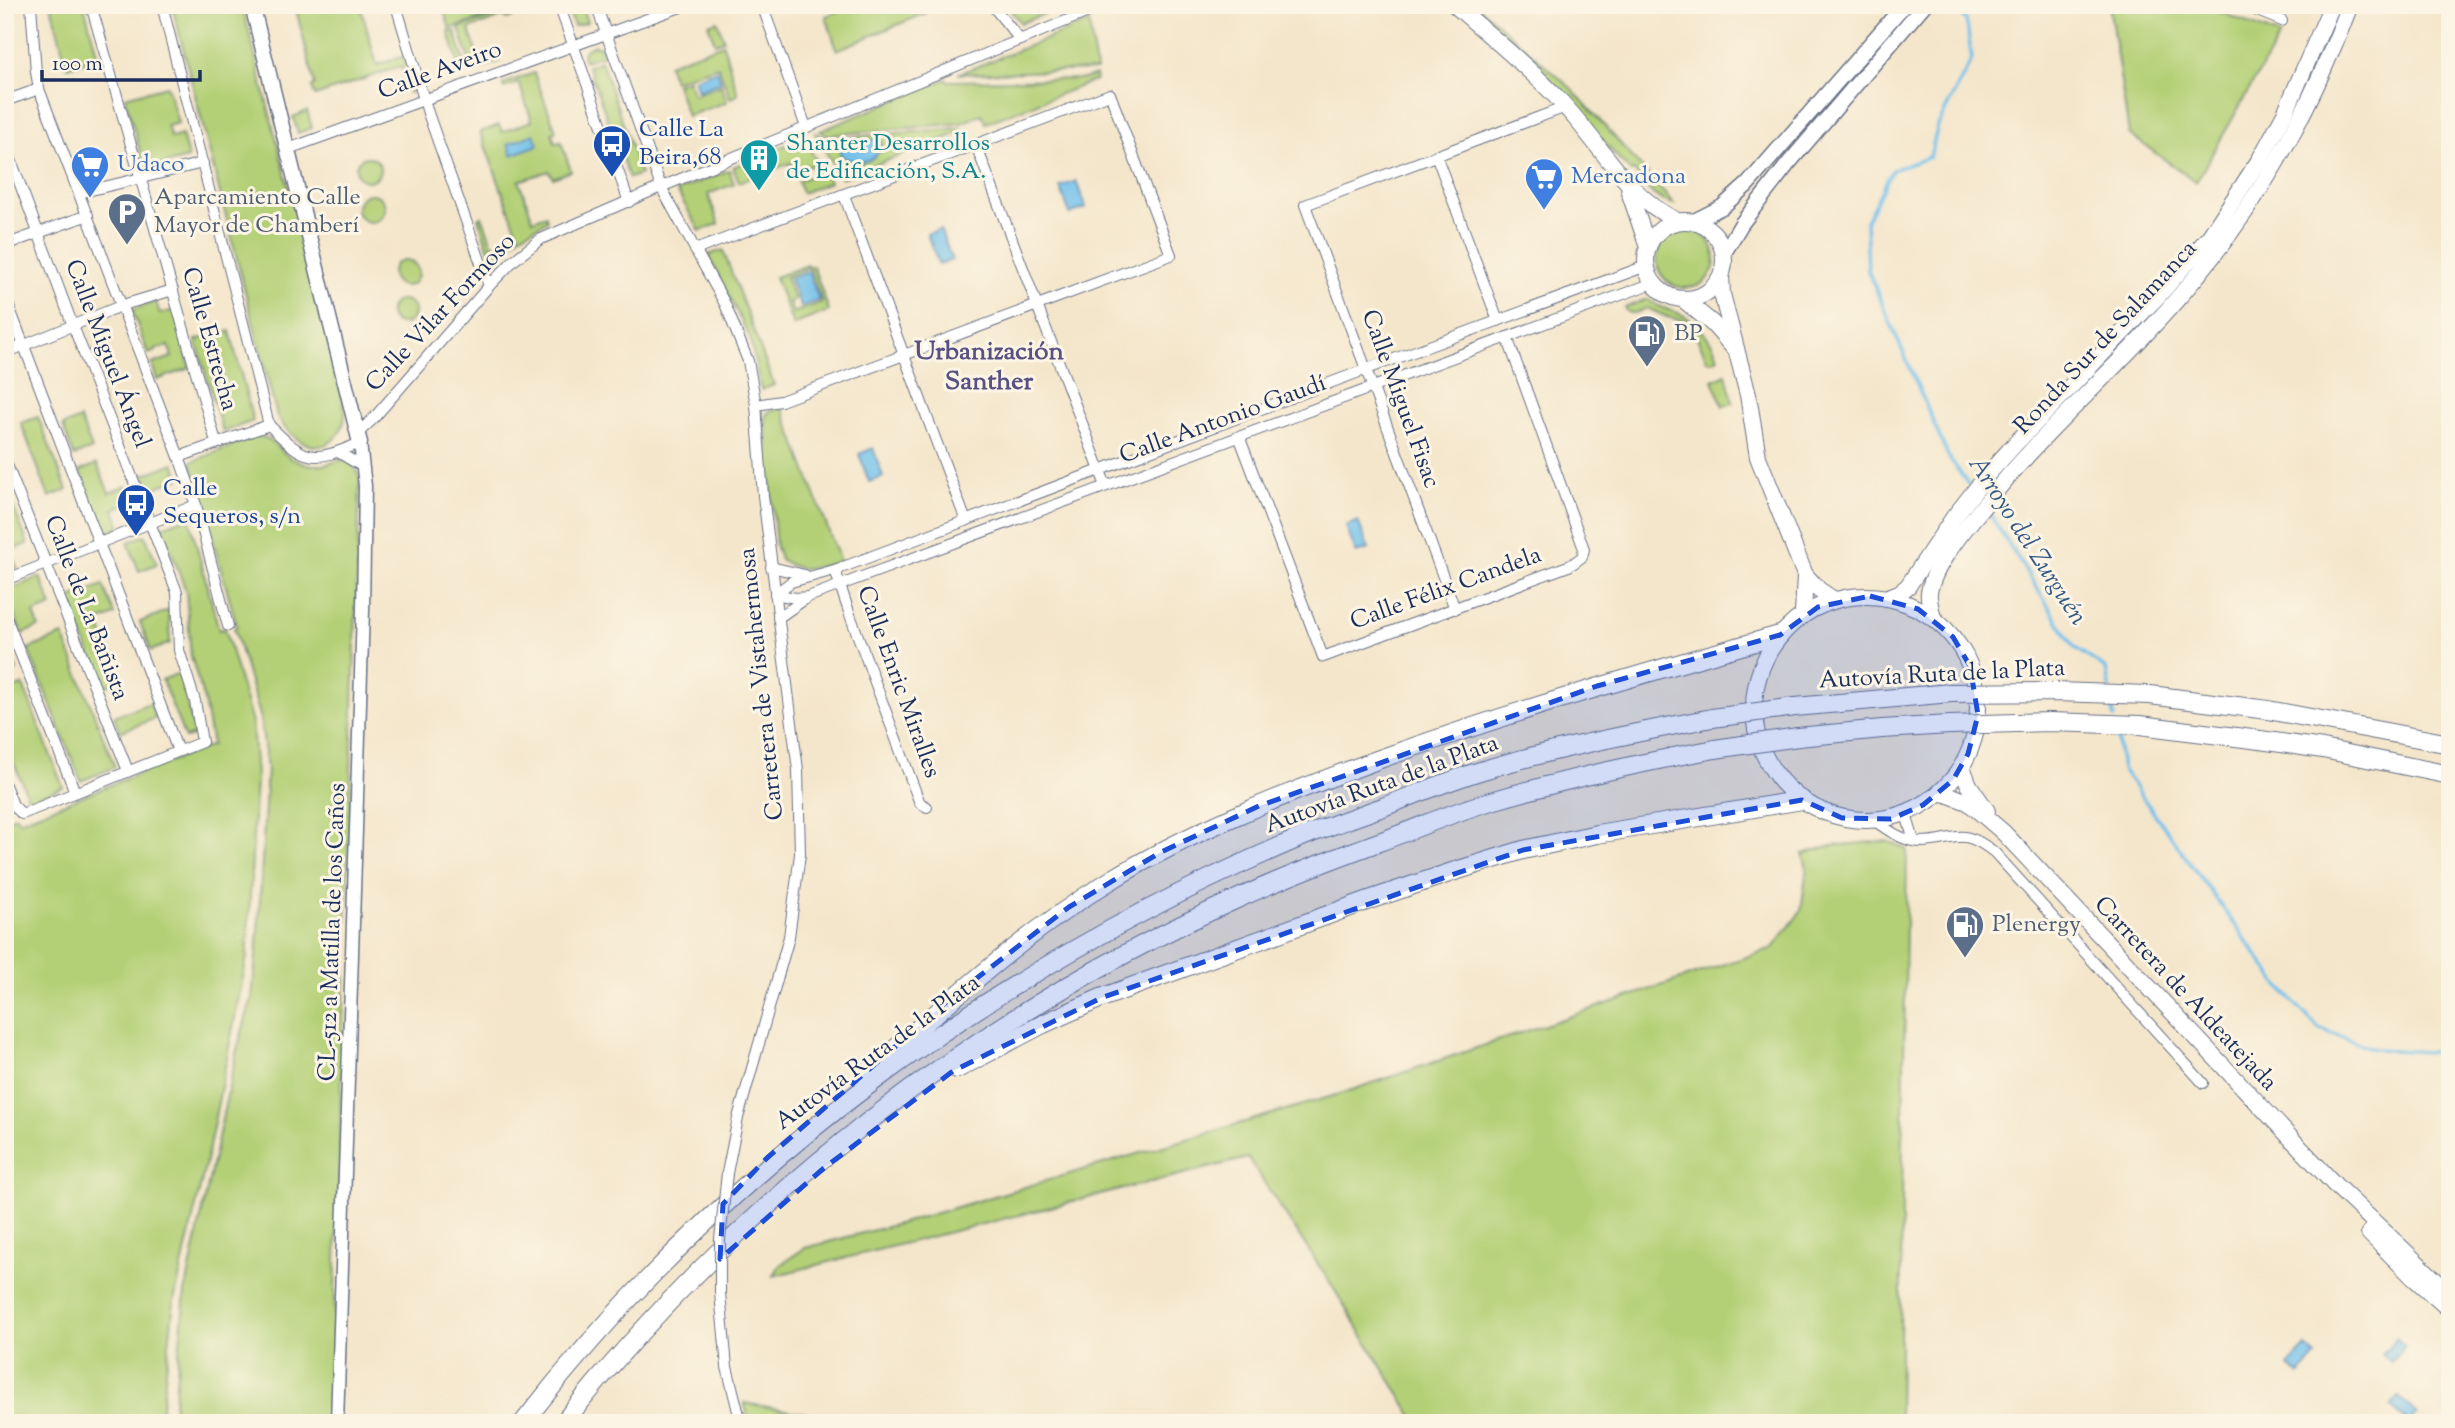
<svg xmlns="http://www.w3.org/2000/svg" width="2455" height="1428" viewBox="0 0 2455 1428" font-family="'Sorts Mill Goudy',serif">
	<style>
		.green { fill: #b3d076; stroke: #67806a; stroke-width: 2 }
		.water { fill: #6fc0eb; stroke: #4578a4; stroke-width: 2 }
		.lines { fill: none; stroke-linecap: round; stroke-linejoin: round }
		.stream { stroke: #6fc0eb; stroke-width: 3.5 }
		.minor-casing { stroke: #676f84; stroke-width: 12 }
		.tertiary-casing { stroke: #676f84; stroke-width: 15 }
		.secondary-casing { stroke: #676f84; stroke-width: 17 }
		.primary-casing { stroke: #676f84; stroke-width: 18 }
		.trunk-casing { stroke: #676f84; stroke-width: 18 }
		.motorway-casing { stroke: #676f84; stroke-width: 20 }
		.minor { stroke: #fff; stroke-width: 10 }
		.tertiary { stroke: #fff; stroke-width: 12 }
		.secondary { stroke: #fff; stroke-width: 14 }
		.primary { stroke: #fff; stroke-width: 16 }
		.trunk { stroke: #fff; stroke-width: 16 }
		.motorway { stroke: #fff; stroke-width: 18 }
		.minor-bridge-casing { stroke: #676f84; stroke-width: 12; stroke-linecap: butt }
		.motorway-bridge-casing { stroke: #676f84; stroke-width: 20; stroke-linecap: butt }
		.minor-bridge { stroke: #fff; stroke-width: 10 }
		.motorway-bridge { stroke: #fff; stroke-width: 18 }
		.marked { fill: #1d4ed8; fill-opacity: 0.2; stroke: #1d4ed8; stroke-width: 5; stroke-dasharray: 14 9; stroke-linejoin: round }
		.labels { text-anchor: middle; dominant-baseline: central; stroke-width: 6; stroke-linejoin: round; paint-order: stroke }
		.street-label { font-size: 24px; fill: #1b2f5e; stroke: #fcf5e5 }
		.transit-label { font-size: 24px; fill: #164399; stroke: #fcf5e5; text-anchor: start }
		.culture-label { font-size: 24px; fill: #0d838f; stroke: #fcf5e5; text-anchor: start }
		.shop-label { font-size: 24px; fill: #366cbe; stroke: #fcf5e5; text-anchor: start }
		.service-label { font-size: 24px; fill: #4e5e75; stroke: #fcf5e5; text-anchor: start }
		.neighbourhood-label { font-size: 26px; font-weight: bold; fill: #585183; stroke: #fcf5e5 }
		.water-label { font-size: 26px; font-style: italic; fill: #345a88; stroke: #fcf5e5 }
	</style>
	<rect width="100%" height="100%" fill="#fcf5e5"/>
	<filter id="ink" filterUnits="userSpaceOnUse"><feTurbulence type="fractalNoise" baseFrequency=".0143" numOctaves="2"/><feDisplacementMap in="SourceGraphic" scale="14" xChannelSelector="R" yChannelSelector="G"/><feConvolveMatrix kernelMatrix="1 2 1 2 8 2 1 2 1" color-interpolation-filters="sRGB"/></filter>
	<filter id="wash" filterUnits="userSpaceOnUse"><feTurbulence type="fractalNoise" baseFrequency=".00686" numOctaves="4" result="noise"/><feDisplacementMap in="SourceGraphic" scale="28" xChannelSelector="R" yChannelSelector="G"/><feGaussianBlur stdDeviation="1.57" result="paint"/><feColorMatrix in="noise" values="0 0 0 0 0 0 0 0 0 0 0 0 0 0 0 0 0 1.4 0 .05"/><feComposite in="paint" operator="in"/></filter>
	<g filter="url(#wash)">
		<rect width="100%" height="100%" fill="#f4e6cb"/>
		<g class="green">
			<path d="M 51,5 L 84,5 L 98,58 L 67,67 Z"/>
			<path d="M 172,5 L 242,5 L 345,408 C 347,431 329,455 304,443 C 292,437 283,426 277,416 Z"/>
			<path d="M 295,5 L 360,5 L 377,65 L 404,56 L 414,91 L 409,93 L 401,66 L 315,96 L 312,87 L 315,85 Z"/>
			<path d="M 442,5 L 462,5 L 464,9 L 475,5 L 512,5 L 513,8 L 450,29 Z"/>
			<path d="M 567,5 L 581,5 L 587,22 L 574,26 Z"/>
			<path d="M 854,5 L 919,5 L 926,13 L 837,50 L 826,16 Z"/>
			<path d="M 1006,5 L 1067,5 L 1021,23 Z"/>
			<path d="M 1465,5 L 1476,5 L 1571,88 L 1674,204 C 1654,200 1646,187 1634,171 L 1631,172 L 1608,147 Z"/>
			<path d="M 2109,5 L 2203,5 L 2280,36 L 2196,182 L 2129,134 Z"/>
			<path d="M 506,12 L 513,17 L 506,19 L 505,17 L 501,17 L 469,29 L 480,62 L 498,56 L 499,61 L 473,71 L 459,28 Z"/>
			<path d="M 717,21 L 724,40 L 715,43 L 708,24 Z"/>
			<path d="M 1089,22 L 1096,70 L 958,74 Z"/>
			<path d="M 455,31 L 467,71 L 461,73 L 449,32 Z"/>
			<path d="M 723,44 L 738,95 L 730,98 L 718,66 L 674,81 L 668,64 Z"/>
			<path d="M 594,45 L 600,47 L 604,55 L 584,61 L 583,55 L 585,50 Z"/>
			<path d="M 601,61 L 641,174 L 629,178 L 588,66 Z"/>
			<path d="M 534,73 L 556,131 L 552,133 L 555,143 L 561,142 L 571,171 L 553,178 L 549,171 L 519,181 L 533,220 L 546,215 L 547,221 L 519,236 L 493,261 L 478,218 L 482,216 L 493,246 L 519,236 L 480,132 L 499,125 L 502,132 L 532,121 L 519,83 L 504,88 L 503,84 Z"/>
			<path d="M 1095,75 L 1096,80 L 986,123 L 982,114 L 961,123 L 829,135 L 820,131 L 946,79 L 948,81 L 1084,79 Z"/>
			<path d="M 688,80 L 694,95 L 721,85 L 727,102 L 687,116 L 676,84 Z"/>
			<path d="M 167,86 L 178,123 L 167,126 L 171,138 L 182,135 L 188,158 L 145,169 L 125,97 Z"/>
			<path d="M 307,111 L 312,128 L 298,133 L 293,117 Z"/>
			<path d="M 960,128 L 962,132 L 841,178 L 815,133 L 828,139 Z"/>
			<path d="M 803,138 L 818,163 L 794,172 L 791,163 L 739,182 L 733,167 Z"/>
			<circle cx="368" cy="169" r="12"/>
			<path d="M 729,170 L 734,184 L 708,194 L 719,224 L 700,231 L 677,191 Z"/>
			<path d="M 823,171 L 830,182 L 802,193 L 798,181 Z"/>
			<circle cx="371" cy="208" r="14"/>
			<circle cx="1686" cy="259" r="29"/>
			<path d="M 723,250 L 774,385 L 761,390 L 750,338 L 708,255 Z"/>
			<circle cx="405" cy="273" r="13"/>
			<path d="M 807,265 L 808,268 L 786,277 L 795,300 L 789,302 L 793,313 L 822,302 L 809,267 L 813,266 L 829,311 L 793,325 L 775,277 Z"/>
			<path d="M 1647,299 C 1658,307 1666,309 1678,313 C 1695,319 1714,341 1718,358 L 1711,361 L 1707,360 L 1695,333 L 1685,325 L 1686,321 L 1667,317 L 1647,308 C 1639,312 1630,317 1624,308 Z"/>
			<circle cx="402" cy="312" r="12"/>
			<path d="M 156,302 L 160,314 L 175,310 L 190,368 L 157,380 L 152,364 L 172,357 L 169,346 L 156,349 L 156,351 L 148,354 L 132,310 Z"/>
			<path d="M 230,331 L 253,421 L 223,432 L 196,340 Z"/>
			<path d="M 1726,374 L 1733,403 L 1723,406 L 1713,380 Z"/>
			<path d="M 782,407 L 840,561 C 815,568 803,575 780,559 L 776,547 L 765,417 L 769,411 Z"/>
			<path d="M 38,417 L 67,490 L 49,497 L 21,423 Z"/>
			<path d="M 80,419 L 92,449 L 74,456 L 63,426 Z"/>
			<path d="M 255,436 L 267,438 L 290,458 L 307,465 L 324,465 L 344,459 L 354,466 L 360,478 L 331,1423 L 172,1423 L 185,1293 L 237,1049 L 252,998 L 258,937 L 267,768 L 260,715 L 234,628 L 237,626 L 191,462 Z"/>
			<path d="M 174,463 L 180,478 L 149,490 L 143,475 Z"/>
			<path d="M 97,464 L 109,493 L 126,486 L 132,501 L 114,509 L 120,527 L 104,533 L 80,471 Z"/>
			<path d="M 5,485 L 28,544 L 10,550 L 17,568 L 5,573 Z"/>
			<path d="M 189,517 L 219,630 L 225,629 L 252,723 L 256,776 L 247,957 L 207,1157 L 174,1301 L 160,1423 L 5,1423 L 5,820 L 16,816 L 19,821 L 212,745 L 204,700 L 191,656 L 186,591 L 162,527 Z"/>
			<path d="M 145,535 L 157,564 L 139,571 L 128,542 Z"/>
			<path d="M 40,577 L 52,606 L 34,613 L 39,627 L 22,634 L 5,591 Z"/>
			<path d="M 103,585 L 115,615 L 98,622 L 121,680 L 103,687 L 68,599 Z"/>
			<path d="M 169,610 L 170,643 L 151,651 L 140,622 Z"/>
			<path d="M 63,635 L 115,767 L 81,781 L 28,649 Z"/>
			<path d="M 5,640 L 17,670 L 5,675 Z"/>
			<path d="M 179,673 L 195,735 L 185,738 L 162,680 Z"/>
			<path d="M 23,685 L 63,787 L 29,800 L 5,741 L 5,692 Z"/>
			<path d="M 150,703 L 156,718 L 120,732 L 114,716 Z"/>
			<path d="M 1885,841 L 1907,849 L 1899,1418 L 1884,1423 L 1417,1423 L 1331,1284 L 1248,1158 L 773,1276 L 780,1265 L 805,1248 L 913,1220 L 1343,1093 L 1773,948 L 1801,911 L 1807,868 L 1803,854 L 1830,846 Z"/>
			<path d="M 744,1403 L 863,1423 L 750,1423 Z"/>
		</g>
		<g class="water">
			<path d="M 717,70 L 721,82 L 698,91 L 694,79 Z"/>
			<path d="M 534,134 L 538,145 L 512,155 L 508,144 Z"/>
			<path d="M 869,140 L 877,140 L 881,143 C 878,165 854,166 840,154 C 840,135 858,146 869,140 Z"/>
			<path d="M 1076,181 L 1086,208 L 1070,214 L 1060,187 Z"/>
			<path d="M 940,229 L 952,260 L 939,265 L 927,234 Z"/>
			<path d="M 808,272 L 819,300 L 801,307 L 790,278 Z"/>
			<path d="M 873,448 L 883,477 L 869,482 L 859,454 Z"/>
			<path d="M 1358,521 L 1369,549 L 1356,553 L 1346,526 Z"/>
			<path d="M 2396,1338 L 2405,1346 L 2391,1362 L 2382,1354 Z"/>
			<path d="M 2306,1347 L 2316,1356 L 2299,1375 L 2288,1366 Z"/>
			<path d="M 2399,1397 L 2417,1414 L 2409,1423 L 2391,1407 Z"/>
		</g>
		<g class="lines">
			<g class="stream">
				<path d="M 1950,5 L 1966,20 L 1972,59 L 1938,125 L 1930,157 L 1892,170 L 1866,221 L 1868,271 L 1948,456 L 1970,487"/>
				<path d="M 1987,510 L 2075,648 L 2106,669 L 2109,687"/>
				<path d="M 2111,698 L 2114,718"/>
				<path d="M 2116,729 L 2122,769 L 2280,987 L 2318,1028 L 2374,1049 L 2448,1053 L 2450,1050"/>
			</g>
		</g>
	</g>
	<g filter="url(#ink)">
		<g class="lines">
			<g class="minor-casing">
				<g id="minor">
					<path d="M 31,5 L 36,72 L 39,89 L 179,457 L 196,505 L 228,626"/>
					<path d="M 91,5 L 216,442"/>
					<path d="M 162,5 L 269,425 C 306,462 312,463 360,443"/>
					<path d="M 396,5 L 428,113 L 489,286"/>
					<path d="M 559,5 L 629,202"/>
					<path d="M 596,5 L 661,187 L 725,304 L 748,361 L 756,405 L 763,496 L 798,770 L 800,854 L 789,937 L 738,1118 L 727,1173"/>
					<path d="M 762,5 L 806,127"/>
					<path d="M 992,5 L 1020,40"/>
					<path d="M 2243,5 L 2282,21"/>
					<path d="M 5,101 L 39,89"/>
					<path d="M 5,144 L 70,318 L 177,592 L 179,650 L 195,701 L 202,742 L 22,814 L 13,805 L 5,785"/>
					<path d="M 976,145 L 1106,486"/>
					<path d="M 288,149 L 686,5"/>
					<path d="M 1436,155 L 1498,321"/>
					<path d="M 79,193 L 203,163"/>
					<path d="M 844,195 L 966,521"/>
					<path d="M 5,245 L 88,215"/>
					<path d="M 695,250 L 1110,94 L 1171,255 L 781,401 L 756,405"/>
					<path d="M 5,296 L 178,751"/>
					<path d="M 5,353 L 123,305 L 173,290"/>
					<path d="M 358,433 L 373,419 L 489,286 L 513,261 L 541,239 L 661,187 L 1105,5"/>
					<path d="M 1239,436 L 1323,657 L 1571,565 L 1582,557 L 1584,549 L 1507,337"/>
					<path d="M 338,452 L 363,467"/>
					<path d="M 179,457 L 269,425"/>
					<path d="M 5,460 L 128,771"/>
					<path d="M 771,567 L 805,575"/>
					<path d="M 838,569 L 837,576 L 849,612 L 916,793 L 920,803 L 927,807"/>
					<path d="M 5,580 L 196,505"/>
					<path d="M 808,597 L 795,598 L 775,594 L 791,582 L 838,569 L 1367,369 L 1646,266"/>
					<path d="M 1455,609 L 1305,205 L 1566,107"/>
					<path d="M 5,615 L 75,792"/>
					<path d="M 778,618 L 808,597 L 1653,283"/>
					<path d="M 1906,814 L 1914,841"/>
					<path d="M 1875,821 C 1889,831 1903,841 1920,842 C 1957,842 1959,825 1994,852 L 2203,1083"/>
					<path d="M 720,1293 L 727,1367 L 741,1423"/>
				</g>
			</g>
			<g class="tertiary-casing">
				<path id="tertiary" d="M 337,1423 L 363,610 L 365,486 L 360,443"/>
			</g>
			<g class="secondary-casing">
				<g id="secondary">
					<path d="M 252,5 L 360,443"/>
					<path d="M 1694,221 L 1722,207 L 1747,185 L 1904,5"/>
					<path d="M 1724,253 L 1742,223 L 1788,164 L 1924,5"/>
				</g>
			</g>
			<g class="primary-casing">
				<g id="primary">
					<path d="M 1455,5 C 1491,37 1530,68 1562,103 C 1601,144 1625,195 1677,221"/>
					<path d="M 1629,191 L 1648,247"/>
					<circle cx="1685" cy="260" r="39"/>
					<path d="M 1721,276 L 1722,294 L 1748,395 L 1758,457 L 1805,575 L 1803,614"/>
					<path d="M 1684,300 L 1713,324 L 1732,346"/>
					<path d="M 1805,575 L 1819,590 L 1834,600"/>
					<circle cx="1866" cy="708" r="112"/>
					<path d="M 1962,767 L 1969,785 L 1987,811"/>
					<path d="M 1941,792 L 1968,802 L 2003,832 L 2335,1185 L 2450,1294"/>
					<path d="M 2369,1233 L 2414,1278 L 2450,1310"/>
				</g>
			</g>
			<g class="trunk-casing">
				<g id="trunk">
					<path d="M 1886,598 L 1899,593 L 1908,586 L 1954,517 L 1988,474 L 2016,443 L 2158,296 L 2210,236 L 2260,159 L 2285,113 L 2332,5"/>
					<path d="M 1933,618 C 1931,609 1928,600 1929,592 C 1935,562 1968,525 1986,503 C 2043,432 2112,373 2172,305 C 2254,213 2306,120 2350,5"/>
				</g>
			</g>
			<g class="motorway-casing">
				<g id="motorway">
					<path d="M 1795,707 L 1951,693"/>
					<path d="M 2268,710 L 2450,744"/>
					<path d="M 1798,737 L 1882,729 L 1950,725"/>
					<path d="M 2260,740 L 2323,749 L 2450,775"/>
					<path d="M 957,1069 L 1043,1024 L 1101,998 L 1369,900 L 1452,872 L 1523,850 L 1597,834 L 1802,800"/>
					<path d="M 865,1075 C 944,1007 1019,937 1108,882 C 1192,830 1285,794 1377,760 C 1510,712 1644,673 1780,635"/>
					<path d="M 523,1423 C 724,1164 997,967 1297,839 C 1325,827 1355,817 1383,807 C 1414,795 1445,782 1477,772 C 1551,749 1635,733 1712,718"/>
					<path d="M 563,1423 C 742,1199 977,1015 1239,898 C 1285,877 1332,859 1379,842 C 1415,829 1451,813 1488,802 C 1563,780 1639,763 1715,749"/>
				</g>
			</g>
			<use href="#minor" class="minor"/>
			<use href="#tertiary" class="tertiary"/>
			<use href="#secondary" class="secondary"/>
			<use href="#primary" class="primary"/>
			<use href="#trunk" class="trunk"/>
			<use href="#motorway" class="motorway"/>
			<g class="minor-bridge-casing">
				<path id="minor-bridge" d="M 720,1293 L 720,1239 L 727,1173"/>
			</g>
			<g class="motorway-bridge-casing">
				<g id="motorway-bridge">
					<path d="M 1951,693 L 2055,692 L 2150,695 L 2268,710"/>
					<path d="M 1712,718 L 1795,707"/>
					<path d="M 1950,725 L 2050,722 L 2140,725 L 2260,740"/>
					<path d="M 1715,749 L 1798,737"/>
				</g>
			</g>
			<use href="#minor-bridge" class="minor-bridge"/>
			<use href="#motorway-bridge" class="motorway-bridge"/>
		</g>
	</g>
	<path class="marked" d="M 1870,596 L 1918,609 L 1953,637 L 1970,666 L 1978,715 L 1968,754 L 1953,780 L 1923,805 L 1891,819 L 1842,818 L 1802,800 L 1523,850 L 1101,998 L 953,1071 L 824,1168 L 720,1259 L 723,1204 L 767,1158 L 951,998 L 1069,907 L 1161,852 L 1259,806 L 1597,686 L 1780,635 L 1818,607 Z"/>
	<defs>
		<g id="bus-pin" transform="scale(2.0125)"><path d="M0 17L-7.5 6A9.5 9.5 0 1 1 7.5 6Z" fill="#1a4fb4" stroke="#fcf5e5"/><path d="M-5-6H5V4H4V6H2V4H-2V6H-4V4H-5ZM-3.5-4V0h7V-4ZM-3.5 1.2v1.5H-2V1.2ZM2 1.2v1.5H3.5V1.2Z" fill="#fff"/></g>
		<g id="building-pin" transform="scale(2.0125)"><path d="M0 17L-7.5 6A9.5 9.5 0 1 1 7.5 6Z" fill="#0f9aa8" stroke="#fcf5e5"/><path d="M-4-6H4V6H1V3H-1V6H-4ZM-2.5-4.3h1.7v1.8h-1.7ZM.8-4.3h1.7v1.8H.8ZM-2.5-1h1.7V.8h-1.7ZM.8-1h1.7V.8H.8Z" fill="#fff"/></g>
		<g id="supermarket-pin" transform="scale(2.0125)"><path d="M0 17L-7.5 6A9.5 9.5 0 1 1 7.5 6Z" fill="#3f7fe0" stroke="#fcf5e5"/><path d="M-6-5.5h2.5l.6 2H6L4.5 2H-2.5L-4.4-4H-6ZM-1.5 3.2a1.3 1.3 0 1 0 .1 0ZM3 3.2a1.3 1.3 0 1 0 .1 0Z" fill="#fff"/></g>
		<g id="parking-pin" transform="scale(2.0125)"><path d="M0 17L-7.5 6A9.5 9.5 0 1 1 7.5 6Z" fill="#5c6f8a" stroke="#fcf5e5"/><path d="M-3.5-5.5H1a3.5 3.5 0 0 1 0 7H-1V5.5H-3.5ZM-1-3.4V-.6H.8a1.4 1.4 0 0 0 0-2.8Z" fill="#fff"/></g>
		<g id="fuel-pin" transform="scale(2.0125)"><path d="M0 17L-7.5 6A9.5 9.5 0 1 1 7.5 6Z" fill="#5c6f8a" stroke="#fcf5e5"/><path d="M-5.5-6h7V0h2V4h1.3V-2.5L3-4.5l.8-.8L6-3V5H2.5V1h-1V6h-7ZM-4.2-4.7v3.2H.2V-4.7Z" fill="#fff"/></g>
	</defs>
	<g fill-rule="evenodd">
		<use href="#bus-pin" x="612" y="144"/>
		<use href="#building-pin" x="759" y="158"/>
		<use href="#supermarket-pin" x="90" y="165"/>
		<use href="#supermarket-pin" x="1544" y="177"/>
		<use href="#parking-pin" x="127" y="212"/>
		<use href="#fuel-pin" x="1647" y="334"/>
		<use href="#bus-pin" x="136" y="503"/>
		<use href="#fuel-pin" x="1965" y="925"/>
	</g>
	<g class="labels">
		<g class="street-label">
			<text transform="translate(440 71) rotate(-20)">Calle Aveiro</text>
			<text transform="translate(441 313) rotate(-47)">Calle Vilar Formoso</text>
			<text transform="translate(2106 338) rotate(-47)">Ronda Sur de Salamanca</text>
			<text transform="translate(209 339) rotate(74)">Calle Estrecha</text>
			<text transform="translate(107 354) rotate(69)">Calle Miguel Ángel</text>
			<text transform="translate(1400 399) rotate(70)">Calle Miguel Fisac</text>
			<text transform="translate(1223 420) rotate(-20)">Calle Antonio Gaudí</text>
			<text transform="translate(1446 589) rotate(-20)">Calle Félix Candela</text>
			<text transform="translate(86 608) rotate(69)">Calle de La Bañista</text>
			<text transform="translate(1942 675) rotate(-3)">Autovía Ruta de la Plata</text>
			<text transform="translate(898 682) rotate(70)">Calle Enric Miralles</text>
			<text transform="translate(762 684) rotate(-96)">Carretera de Vistahermosa</text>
			<text transform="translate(1382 785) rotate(-20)">Autovía Ruta de la Plata</text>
			<text transform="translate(333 932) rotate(-88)">CL-512 a Matilla de los Caños</text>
			<text transform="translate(2185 994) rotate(47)">Carretera de Aldeatejada</text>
			<text transform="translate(878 1053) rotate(-36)">Autovía Ruta de la Plata</text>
		</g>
		<g class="transit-label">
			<text x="639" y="130">Calle La<tspan x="639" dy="28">Beira,68</tspan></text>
			<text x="163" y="489">Calle<tspan x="163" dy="28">Sequeros, s/n</tspan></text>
		</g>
		<g class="culture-label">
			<text x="786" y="144">Shanter Desarrollos<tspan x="786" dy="28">de Edificación, S.A.</tspan></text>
		</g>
		<g class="shop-label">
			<text x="117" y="165">Udaco</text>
			<text x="1571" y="177">Mercadona</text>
		</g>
		<g class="service-label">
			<text x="154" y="198">Aparcamiento Calle<tspan x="154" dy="28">Mayor de Chamberí</tspan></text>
			<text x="1674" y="334">BP</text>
			<text x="1992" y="925">Plenergy</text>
		</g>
		<g class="neighbourhood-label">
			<text x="989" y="352">Urbanización<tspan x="989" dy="30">Santher</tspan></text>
		</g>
		<g class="water-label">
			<text transform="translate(2027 541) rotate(57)">Arroyo del Zurguén</text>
		</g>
	</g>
	<rect width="2455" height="1428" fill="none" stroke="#fcf5e5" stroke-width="28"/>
	<path d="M42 70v10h158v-10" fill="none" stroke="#1b2f5e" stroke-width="3.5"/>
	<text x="52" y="70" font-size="21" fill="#1b2f5e" stroke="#fcf5e5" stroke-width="5" paint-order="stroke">100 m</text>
</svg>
